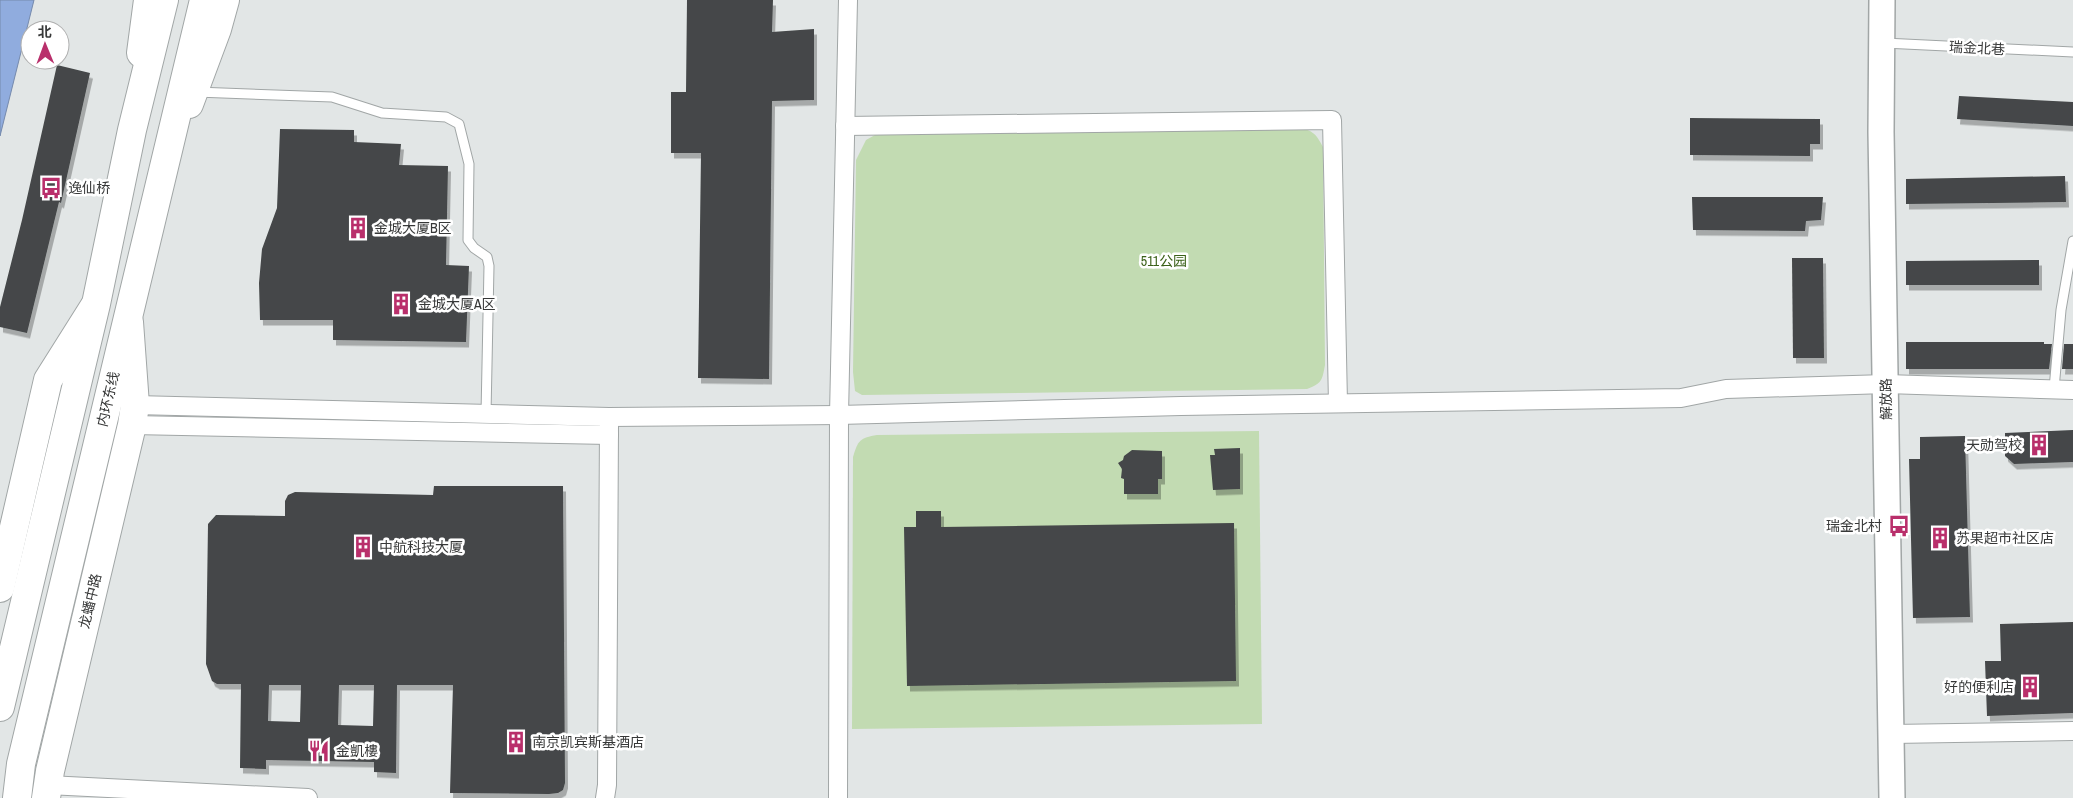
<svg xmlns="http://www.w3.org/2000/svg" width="2073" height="798" viewBox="0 0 2073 798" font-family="'Archivo Narrow','Noto Sans SC',sans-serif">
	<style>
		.green { fill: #c2dbb2 }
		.water { fill: #90acde; stroke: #7589ac }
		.building { fill: #444748; fill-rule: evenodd; filter: url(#shadow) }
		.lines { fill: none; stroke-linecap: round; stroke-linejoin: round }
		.lane-casing { stroke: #a1a6a6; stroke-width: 11 }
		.street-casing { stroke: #a1a6a6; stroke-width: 20 }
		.secondary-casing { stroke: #a1a6a6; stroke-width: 28 }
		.primary-casing { stroke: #a1a6a6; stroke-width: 30 }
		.highway-casing { stroke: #a1a6a6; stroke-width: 30 }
		.lane { stroke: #fff; stroke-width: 9 }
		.street { stroke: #fff; stroke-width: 18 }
		.secondary { stroke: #fff; stroke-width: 25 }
		.primary { stroke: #fff; stroke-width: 28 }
		.highway { stroke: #fff; stroke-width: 28 }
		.labels { text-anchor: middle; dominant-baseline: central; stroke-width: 5; stroke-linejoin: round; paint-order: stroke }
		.street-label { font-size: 14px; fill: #373838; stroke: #fff }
		.poi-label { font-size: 14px; fill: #373838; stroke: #fff; text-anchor: start }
		.park-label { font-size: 14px; fill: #3b6119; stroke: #fff }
	</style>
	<defs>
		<filter id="shadow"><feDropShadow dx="3" dy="5.5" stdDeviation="0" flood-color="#0004"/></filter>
	</defs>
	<rect width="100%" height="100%" fill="#e2e6e6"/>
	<g class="green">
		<path d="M 1296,128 C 1311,129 1316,133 1323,147 L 1325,365 C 1322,381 1322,383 1307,389 L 862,395 L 855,391 L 853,372 L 856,160 L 866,140 L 875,135 Z"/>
		<path d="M 1259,431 L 1262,724 L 852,729 L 853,457 C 858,440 860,438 877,435 Z"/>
	</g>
	<path class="water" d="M 0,0 L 34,0 L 0,136 Z"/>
	<g class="building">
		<path d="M 687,0 L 773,0 L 772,32 L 814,29 L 814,100 L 772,101 L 769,379 L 698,378 L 701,153 L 671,153 L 671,92 L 686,92 Z"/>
		<path d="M 57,65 L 90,73 L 61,203 L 59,202 L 27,333 L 0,327 L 0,307 L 22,220 Z"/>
		<path d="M 1959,96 L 2073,102 L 2073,126 L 1957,119 Z"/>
		<path d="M 1690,118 L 1820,119 L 1820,144 L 1810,144 L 1810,156 L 1690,155 Z"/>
		<path d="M 280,129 L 354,130 L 354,142 L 401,144 L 399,165 L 448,166 L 446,265 L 469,266 L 466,342 L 333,340 L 333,320 L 260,320 L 259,283 L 262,249 L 277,208 Z"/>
		<path d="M 2065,176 L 2066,202 L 1906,204 L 1906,179 Z"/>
		<path d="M 1692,197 L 1823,197 L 1821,220 L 1806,221 L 1805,231 L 1693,230 Z"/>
		<path d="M 1792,258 L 1823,258 L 1824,358 L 1793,358 Z"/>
		<path d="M 2039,260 L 2039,285 L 1906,285 L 1906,261 Z"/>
		<path d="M 1906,342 L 2044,342 L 2044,344 L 2052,344 L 2049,369 L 1906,369 Z"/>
		<path d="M 2064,344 L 2073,344 L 2073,369 L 2062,369 Z"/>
		<path d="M 2073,430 L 2073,462 L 2014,464 L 2005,456 L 2005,433 Z"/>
		<path d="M 1965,436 L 1970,617 L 1913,618 L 1909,459 L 1920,459 L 1920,437 Z"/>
		<path d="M 1240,448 L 1240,489 L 1213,490 L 1210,455 L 1215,455 L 1214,449 Z"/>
		<path d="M 1132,450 L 1162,451 L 1162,479 L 1158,479 L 1158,494 L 1124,494 L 1124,479 L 1121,478 L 1122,469 L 1118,463 L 1123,460 L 1124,456 Z"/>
		<path d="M 434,486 L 563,486 L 565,783 L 563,790 L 558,793 L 549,794 L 450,793 L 453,685 L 397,685 L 396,773 L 374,772 L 374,762 L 266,760 L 266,769 L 240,768 L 241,684 L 217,684 L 212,681 L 206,664 L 208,524 L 216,515 L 285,516 L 285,501 L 288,495 L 295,492 L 433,495 ZM 269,685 L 301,685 L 300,722 L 268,721 ZM 339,685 L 374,685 L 373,726 L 338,725 Z"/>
		<path d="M 916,511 L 941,511 L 941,527 L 1234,523 L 1236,681 L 907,686 L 904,527 L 916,527 Z"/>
		<path d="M 2073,622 L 2073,713 L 1987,716 L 1985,661 L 2001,661 L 2000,624 Z"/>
	</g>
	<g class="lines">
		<g class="lane-casing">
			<g id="lane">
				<path d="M 1884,43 L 2073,52"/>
				<path d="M 196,92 L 332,97 L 382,113 L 446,117 L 459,124 L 469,164 L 468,240 L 474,248 L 487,257 L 489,266 L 486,414"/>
				<path d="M 2054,389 L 2061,310 L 2073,241"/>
			</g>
		</g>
		<g class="street-casing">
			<g id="street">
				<path d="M 845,126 L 1332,120 L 1338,403"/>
				<path d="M 135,405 L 609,417 L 839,415 L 1181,406 L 1681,398 L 1726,389 L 1886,384 L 2073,390"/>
				<path d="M 132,425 L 609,435"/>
				<path d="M 1892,734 L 2073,731"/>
				<path d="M 48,785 L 308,798"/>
				<path d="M 605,798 L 607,785 L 609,425"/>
				<path d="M 838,798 L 839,415 L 848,0"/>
			</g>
		</g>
		<g class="secondary-casing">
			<path id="secondary" d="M 1882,0 L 1881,132 L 1892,798"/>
		</g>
		<g class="primary-casing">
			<g id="primary">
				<path d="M 141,53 L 148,0"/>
				<path d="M 189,104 L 217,29 L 225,0"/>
				<path d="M 0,588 L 48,380 L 94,307"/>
				<path d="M 46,798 L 50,771 L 132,425 L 135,405 L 129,322"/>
			</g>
		</g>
		<g class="highway-casing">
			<g id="highway">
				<path d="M 0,707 L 96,304 L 132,130 L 164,0"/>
				<path d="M 17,798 L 21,764 L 204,0"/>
			</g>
		</g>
		<use href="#lane" class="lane"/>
		<use href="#street" class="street"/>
		<use href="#secondary" class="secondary"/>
		<use href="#primary" class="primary"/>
		<use href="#highway" class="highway"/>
	</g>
	<defs>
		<g id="bus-bare" transform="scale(1.725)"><path d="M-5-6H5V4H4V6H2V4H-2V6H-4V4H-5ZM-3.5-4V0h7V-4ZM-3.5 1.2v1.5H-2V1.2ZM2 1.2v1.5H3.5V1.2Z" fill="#b92f6b" stroke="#fff" stroke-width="2.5" paint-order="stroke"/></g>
		<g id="building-bare" transform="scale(1.725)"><path d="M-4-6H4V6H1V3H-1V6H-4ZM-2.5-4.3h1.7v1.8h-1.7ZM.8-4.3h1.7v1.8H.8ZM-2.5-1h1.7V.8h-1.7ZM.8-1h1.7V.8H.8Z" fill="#b92f6b" stroke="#fff" stroke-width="2.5" paint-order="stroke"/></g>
		<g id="restaurant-bare" transform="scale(1.725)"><path d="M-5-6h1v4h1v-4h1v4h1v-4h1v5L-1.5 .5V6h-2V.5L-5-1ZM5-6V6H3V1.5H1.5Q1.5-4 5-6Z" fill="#b92f6b" stroke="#fff" stroke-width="2.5" paint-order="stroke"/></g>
	</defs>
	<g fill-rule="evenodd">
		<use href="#bus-bare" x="51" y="188"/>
		<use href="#building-bare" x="358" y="228"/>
		<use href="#building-bare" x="401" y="304"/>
		<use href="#building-bare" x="2039" y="445"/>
		<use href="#bus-bare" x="1899" y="526"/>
		<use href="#building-bare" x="1940" y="538"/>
		<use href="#building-bare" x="363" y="547"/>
		<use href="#building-bare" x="2030" y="687"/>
		<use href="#building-bare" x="516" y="742"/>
		<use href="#restaurant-bare" x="319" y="751"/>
	</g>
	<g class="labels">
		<g class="street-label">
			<text transform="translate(1977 48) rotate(3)">瑞金北巷</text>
			<text transform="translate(108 399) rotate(-77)">内环东线</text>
			<text transform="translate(1886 399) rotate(-91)">解放路</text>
			<text transform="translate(90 601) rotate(-77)">龙蟠中路</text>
		</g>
		<g class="poi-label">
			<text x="68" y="188">逸仙桥</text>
			<text x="374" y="228">金城大厦B区</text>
			<text x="418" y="304">金城大厦A区</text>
			<text x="2022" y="445" text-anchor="end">天勋驾校</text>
			<text x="1882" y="526" text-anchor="end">瑞金北村</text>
			<text x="1956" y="538">苏果超市社区店</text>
			<text x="379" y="547">中航科技大厦</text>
			<text x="2014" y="687" text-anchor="end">好的便利店</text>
			<text x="532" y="742">南京凯宾斯基酒店</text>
			<text x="336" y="751">金凱樓</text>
		</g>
		<g class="park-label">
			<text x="1164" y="261">511公园</text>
		</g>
	</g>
	<g transform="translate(45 45) rotate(359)"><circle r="24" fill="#ffffff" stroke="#afafaf"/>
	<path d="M0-4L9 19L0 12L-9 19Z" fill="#b92f6b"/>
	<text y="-8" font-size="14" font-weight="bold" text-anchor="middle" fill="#373838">北</text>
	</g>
</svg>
